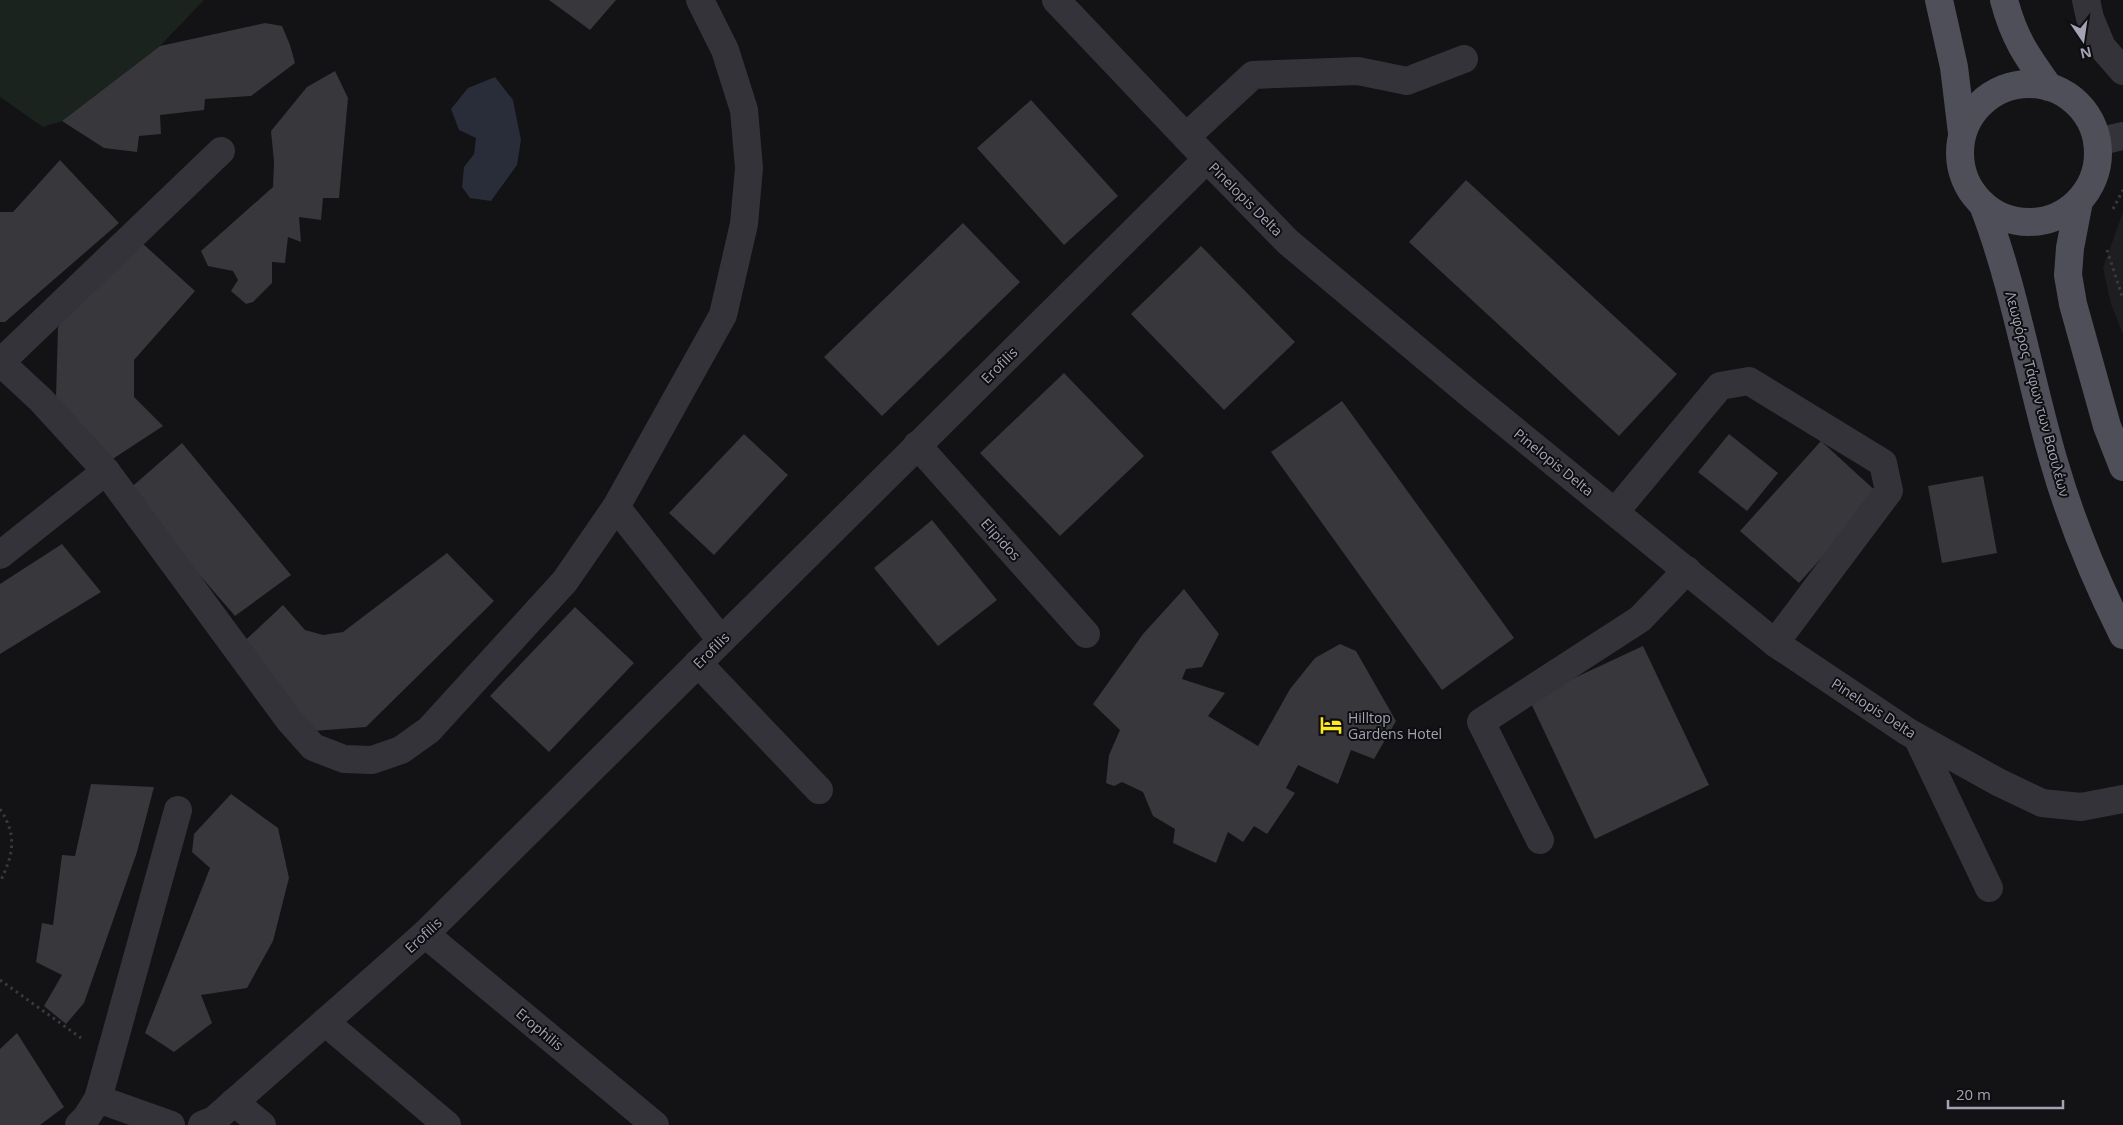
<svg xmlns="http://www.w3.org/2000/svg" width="2123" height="1125" viewBox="0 0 2123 1125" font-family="'Open Sans',sans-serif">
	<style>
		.built { fill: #1e1e21 }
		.green { fill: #1a231d }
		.water { fill: #282d39 }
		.building { fill: #37373c }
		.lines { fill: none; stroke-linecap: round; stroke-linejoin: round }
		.path { stroke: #393941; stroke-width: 3; stroke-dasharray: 2.5 4; stroke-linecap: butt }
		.minor { stroke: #34333a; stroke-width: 28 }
		.major { stroke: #4f4f59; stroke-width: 28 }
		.labels { text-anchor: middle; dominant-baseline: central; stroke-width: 4; stroke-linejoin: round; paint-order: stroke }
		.street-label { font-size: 14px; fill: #a2a4b6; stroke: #0e0d0f }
		.poi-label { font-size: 14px; fill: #a2a4b6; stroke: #0e0d0f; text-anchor: start }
	</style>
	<rect width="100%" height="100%" fill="#131214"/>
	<path class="built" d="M 2123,212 L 2123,334 L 2111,304 L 2103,268 Z"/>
	<path class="green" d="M 0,0 L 204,0 L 160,46 L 62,121 L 43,127 L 0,97 Z"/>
	<path class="water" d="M 495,77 L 513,100 L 521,140 L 517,165 L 491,201 L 470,198 L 462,187 L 464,167 L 474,154 L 476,138 L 459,130 L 451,109 L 468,88 Z"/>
	<g class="building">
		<path d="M 549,0 L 616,0 L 590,30 Z"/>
		<path d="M 265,23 L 282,26 L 290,45 L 295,63 L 251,96 L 205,99 L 204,110 L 160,115 L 161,134 L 139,136 L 137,152 L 104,148 L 62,121 L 160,46 Z"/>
		<path d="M 335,71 L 348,98 L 339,198 L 323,198 L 321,220 L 299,217 L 301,242 L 288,237 L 285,263 L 272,262 L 272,283 L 253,302 L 246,304 L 231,291 L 238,280 L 233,271 L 208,266 L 201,251 L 273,187 L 274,162 L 271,131 L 307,87 Z"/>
		<path d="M 1031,100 L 1118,196 L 1064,245 L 977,148 Z"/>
		<path d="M 60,160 L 119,223 L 5,322 L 0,322 L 0,212 L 13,212 Z"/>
		<path d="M 1466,180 L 1677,374 L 1619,436 L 1409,242 Z"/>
		<path d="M 963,223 L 1020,282 L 882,416 L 824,357 Z"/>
		<path d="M 142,243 L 195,291 L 134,360 L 134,397 L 163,426 L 105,464 L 56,397 L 58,327 L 72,308 Z"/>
		<path d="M 1201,246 L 1295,342 L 1224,410 L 1131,314 Z"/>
		<path d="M 1064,373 L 1144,456 L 1060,536 L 980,453 Z"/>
		<path d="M 1342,401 L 1514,638 L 1442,690 L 1271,452 Z"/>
		<path d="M 744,434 L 788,475 L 714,555 L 669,513 Z"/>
		<path d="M 1729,434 L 1778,473 L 1747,511 L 1698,472 Z"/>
		<path d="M 1821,441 L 1879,494 L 1799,583 L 1740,531 Z"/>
		<path d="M 182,443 L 291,575 L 235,616 L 127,491 Z"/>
		<path d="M 1983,476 L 1997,553 L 1942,563 L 1928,486 Z"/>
		<path d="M 932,520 L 997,600 L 938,646 L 874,568 Z"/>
		<path d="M 62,544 L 101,592 L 0,654 L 0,584 Z"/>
		<path d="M 447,553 L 494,601 L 366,727 L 300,732 L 236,649 L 283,605 L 305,630 L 323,635 L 343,632 Z"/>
		<path d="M 1184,589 L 1219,634 L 1202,667 L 1186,669 L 1182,679 L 1225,693 L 1208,716 L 1258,746 L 1290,689 L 1315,658 L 1340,644 L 1356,651 L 1396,721 L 1374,759 L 1351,750 L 1338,784 L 1298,765 L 1286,788 L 1295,793 L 1267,834 L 1254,826 L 1243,842 L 1228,832 L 1216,863 L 1173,843 L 1175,829 L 1153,816 L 1143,792 L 1122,782 L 1114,786 L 1106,783 L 1109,755 L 1120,730 L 1093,704 L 1143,634 Z"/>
		<path d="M 575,607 L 634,663 L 549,752 L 490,696 Z"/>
		<path d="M 1643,646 L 1709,785 L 1595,839 L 1529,699 Z"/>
		<path d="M 91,784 L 154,787 L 137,852 L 84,1003 L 66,1024 L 44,1006 L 62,975 L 36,962 L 42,923 L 53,925 L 62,855 L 75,856 Z"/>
		<path d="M 231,794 L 278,828 L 289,878 L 273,941 L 247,988 L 201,995 L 212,1023 L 174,1052 L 145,1033 L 210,868 L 192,852 L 194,834 Z"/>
		<path d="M 17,1033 L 64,1107 L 40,1125 L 0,1125 L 0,1049 Z"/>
	</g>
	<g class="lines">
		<g class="path">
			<path d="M 2113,209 L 2123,190"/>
			<path d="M 2107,250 L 2123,299"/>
			<path d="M 0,809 C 18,836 13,855 0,882"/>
			<path d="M 0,980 L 81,1038"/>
		</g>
		<g class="minor">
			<path d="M 1056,0 L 1207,159 L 1288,242 L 1471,395 L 1775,643 L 1908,732 L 1998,782 L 2042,803 L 2081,807 L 2123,799"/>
			<path d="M 2086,0 L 2090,18 L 2102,47 L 2123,71"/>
			<path d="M 1186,137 L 1253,75 L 1358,71 L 1407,81 L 1464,59"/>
			<path d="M 2097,142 L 2123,136"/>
			<path d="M 0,362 L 41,400 L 106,471 L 289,720 L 313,747 L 344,759 L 372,760 L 401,750 L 429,730 L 565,581 L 616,507 L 723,315 L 744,224 L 749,168 L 744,110 L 725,50 L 700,0"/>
			<path d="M 1,362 L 221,151"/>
			<path d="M 917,445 L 1086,634"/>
			<path d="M 616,507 L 721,640"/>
			<path d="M 1615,512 L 1720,386 L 1749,381 L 1883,463 L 1889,491 L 1775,643"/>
			<path d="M 0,555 L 106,471"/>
			<path d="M 698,663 L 819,790"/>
			<path d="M 1917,737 L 1989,888"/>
			<path d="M 1540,840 L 1481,722 L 1640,619 L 1687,570"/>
			<path d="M 425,934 L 655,1125"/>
			<path d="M 325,1022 L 447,1125"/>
			<path d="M 98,1099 L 171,1125"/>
			<path d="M 234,1102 L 262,1125"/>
			<path d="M 79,1125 L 86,1118 L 98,1099 L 178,810"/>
			<path d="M 202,1125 L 214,1120 L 425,934 L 1207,159"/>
		</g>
		<g class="major">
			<path d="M 1939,0 L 1954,67 L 1962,133"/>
			<path d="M 2004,0 C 2014,38 2026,55 2049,87"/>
			<circle cx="2029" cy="153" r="69"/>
			<path d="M 2079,201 L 2070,248 L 2068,275 L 2073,304 L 2107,426 L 2123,467"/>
			<path d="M 1983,205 C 2015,288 2029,377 2054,462 C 2071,521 2095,579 2123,635"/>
		</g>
	</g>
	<defs>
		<g id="hotel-bare" transform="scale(1.725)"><path d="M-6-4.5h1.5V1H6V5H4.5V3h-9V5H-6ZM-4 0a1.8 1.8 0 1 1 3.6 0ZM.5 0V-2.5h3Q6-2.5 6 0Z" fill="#ffe920" stroke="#0e0d0f" stroke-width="2.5" paint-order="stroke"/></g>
	</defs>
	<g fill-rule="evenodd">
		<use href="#hotel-bare" x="1331" y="725"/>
	</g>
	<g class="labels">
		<g class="street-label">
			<text transform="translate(1246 199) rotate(45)">Pinelopis Delta</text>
			<text transform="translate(999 365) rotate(-45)">Erofilis</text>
			<text transform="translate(2038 394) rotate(75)">Λεωφόρος Τάφων των Βασιλέων</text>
			<text transform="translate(1554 462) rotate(39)">Pinelopis Delta</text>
			<text transform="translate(1001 539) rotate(48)">Elipidos</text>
			<text transform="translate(711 650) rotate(-45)">Erofilis</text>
			<text transform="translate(1874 708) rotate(33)">Pinelopis Delta</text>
			<text transform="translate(423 935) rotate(-43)">Erofilis</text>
			<text transform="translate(540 1029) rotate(40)">Erophilis</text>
		</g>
		<g class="poi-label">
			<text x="1348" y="717">Hilltop<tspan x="1348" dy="16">Gardens Hotel</tspan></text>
		</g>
	</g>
	<g transform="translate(2083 40) rotate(167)" stroke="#0e0d0f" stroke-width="4" paint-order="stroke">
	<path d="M0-4L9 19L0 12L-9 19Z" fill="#a2a4b6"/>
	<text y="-8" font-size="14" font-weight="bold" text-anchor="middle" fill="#a2a4b6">N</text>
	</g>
	<path d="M1948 1100v8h115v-8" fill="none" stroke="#a2a4b6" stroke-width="2.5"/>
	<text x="1956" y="1100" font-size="15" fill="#a2a4b6" stroke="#0e0d0f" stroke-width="4" paint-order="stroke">20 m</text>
</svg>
